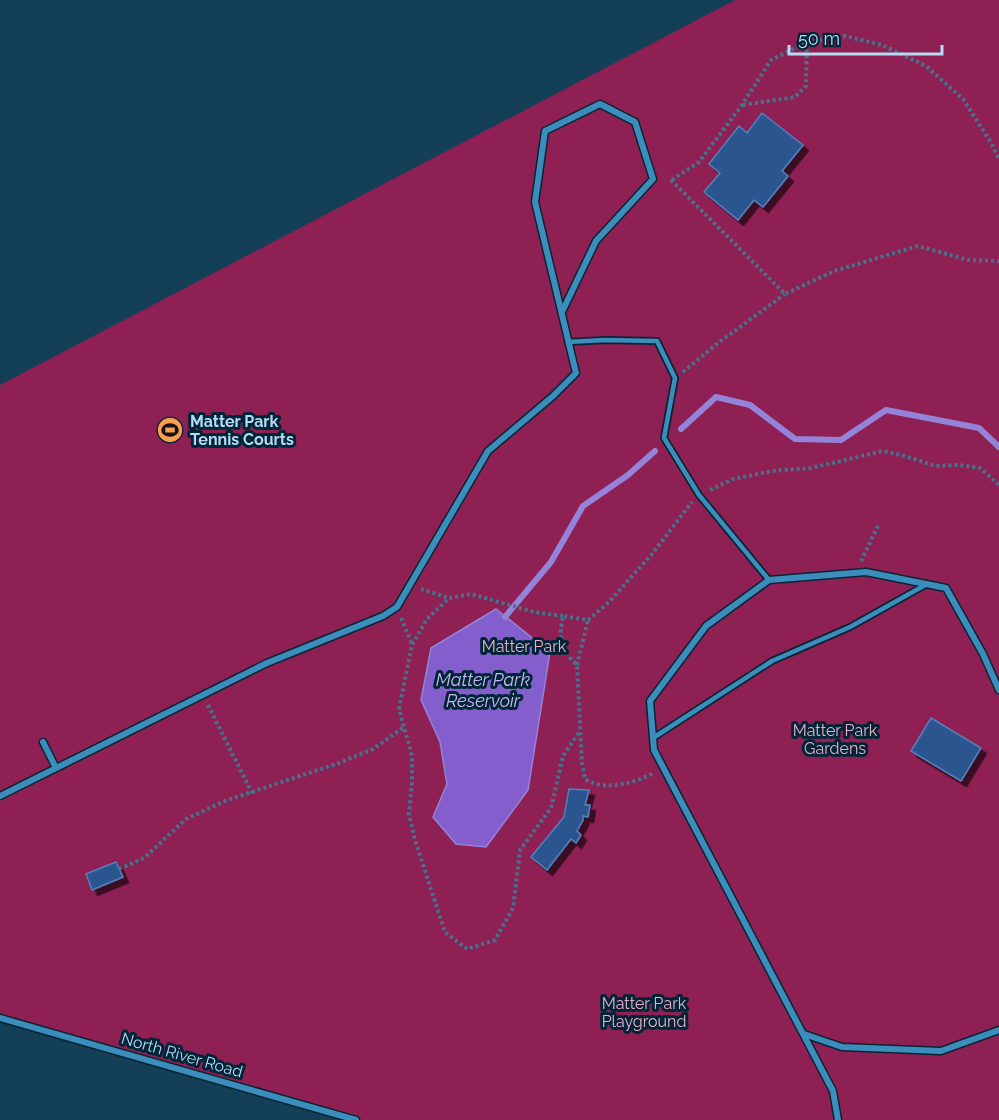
<svg xmlns="http://www.w3.org/2000/svg" width="999" height="1120" viewBox="0 0 999 1120" font-family="Raleway,sans-serif">
	<style>
		.green { fill: #8f2054 }
		.water { fill: #855ecd; stroke: #9384d9; stroke-width: 1.5 }
		.lines { fill: none; stroke-linecap: round; stroke-linejoin: round }
		.stream { stroke: #9384d9; stroke-width: 6 }
		.building { fill: #2c558f; stroke: #5480bd; stroke-width: 1.5; filter: url(#shadow) }
		.lane-casing { stroke: #0a2433; stroke-width: 8 }
		.street-casing { stroke: #0a2433; stroke-width: 9 }
		.path { stroke: #48728b; stroke-width: 4; stroke-dasharray: 3 3; stroke-linecap: butt }
		.lane { stroke: #3b8ebc; stroke-width: 4.5 }
		.street { stroke: #3b8ebc; stroke-width: 6 }
		.labels { text-anchor: middle; dominant-baseline: central; stroke-width: 6; stroke-linejoin: round; paint-order: stroke }
		.poi-label { font-size: 16px; font-weight: bold; fill: #b5dbf4; stroke: #012538; text-anchor: start }
		.park-label { font-size: 16px; fill: #edaec3; stroke: #012538 }
		.street-label { font-size: 16px; fill: #b5dbf4; stroke: #012538 }
		.water-label { font-size: 18px; font-style: italic; fill: #c8b9f0; stroke: #012538 }
	</style>
	<defs>
		<filter id="shadow"><feDropShadow dx="5.5" dy="5.5" stdDeviation="0" flood-color="#0009"/></filter>
	</defs>
	<rect width="100%" height="100%" fill="#133f57"/>
	<path class="green" d="M 735,0 L 999,0 L 999,1120 L 353,1120 L 0,1018 L 0,385 Z"/>
	<path class="water" d="M 496,609 L 550,652 L 528,790 L 486,847 L 456,844 L 433,817 L 447,784 L 440,742 L 421,700 L 431,648 Z"/>
	<g class="lines">
		<g class="stream">
			<path d="M 681,429 L 716,397 L 750,405 L 795,439 L 841,440 L 886,410 L 979,428 L 999,447"/>
			<path d="M 505,617 L 551,562 L 583,506 L 628,475 L 655,451"/>
		</g>
	</g>
	<g class="building">
		<path d="M 762,113 L 803,145 L 782,171 L 788,176 L 763,207 L 754,200 L 738,220 L 704,192 L 720,173 L 709,164 L 739,126 L 747,133 Z"/>
		<path d="M 931,718 L 981,748 L 961,781 L 911,751 Z"/>
		<path d="M 569,789 L 589,790 L 585,805 L 590,805 L 588,817 L 583,816 L 583,820 L 577,831 L 581,835 L 576,843 L 571,839 L 547,870 L 531,857 L 564,817 Z"/>
		<path d="M 116,862 L 123,877 L 92,890 L 86,874 Z"/>
	</g>
	<g class="lines">
		<g class="lane-casing">
			<g id="lane">
				<path d="M 568,342 L 605,340 L 657,341 L 675,378 L 664,438 L 699,495 L 769,580"/>
				<path d="M 653,738 L 772,661 L 850,627 L 927,584"/>
			</g>
		</g>
		<g class="street-casing">
			<g id="street">
				<path d="M 43,742 L 56,768"/>
				<path d="M 0,796 L 267,663 L 383,616 L 397,607 L 488,451 L 553,396 L 576,373 L 535,202 L 545,131 L 600,104 L 635,122 L 653,179 L 596,241 L 562,312"/>
				<path d="M 0,1018 L 356,1120"/>
				<path d="M 804,1034 L 842,1047 L 941,1051 L 999,1030"/>
				<path d="M 838,1120 L 833,1091 L 654,750 L 650,701 L 706,626 L 769,580 L 866,572 L 946,588 L 983,654 L 999,690"/>
			</g>
		</g>
		<g class="path">
			<path d="M 743,105 L 795,97 L 806,86 L 807,42"/>
			<path d="M 671,180 L 785,294 L 834,271 L 918,246 L 968,260 L 999,261"/>
			<path d="M 672,180 L 699,162 L 742,105 L 771,60 L 807,42 L 845,36 L 882,45 L 926,66 L 963,99 L 990,141 L 999,159"/>
			<path d="M 683,372 L 718,343 L 785,294"/>
			<path d="M 710,490 L 733,479 L 773,471 L 811,468 L 883,451 L 901,455 L 936,466 L 959,465 L 980,468 L 999,485"/>
			<path d="M 861,561 L 879,524"/>
			<path d="M 421,589 L 449,598"/>
			<path d="M 563,616 L 534,612 L 471,594 L 449,598 L 427,619 L 412,645 L 399,709 L 412,756 L 412,782 L 409,814 L 415,840 L 445,932 L 467,949 L 495,940 L 513,908 L 520,850 L 551,808 L 563,756 L 580,731"/>
			<path d="M 401,618 L 412,644"/>
			<path d="M 577,665 L 588,620"/>
			<path d="M 208,705 L 252,793"/>
			<path d="M 652,774 C 632,783 605,792 585,779 L 582,763 L 577,665 C 559,648 559,639 563,616 L 588,620 L 608,603 L 652,554 L 692,502"/>
			<path d="M 119,869 L 144,858 L 186,819 L 225,801 L 339,763 L 373,749 L 404,727"/>
		</g>
		<use href="#lane" class="lane"/>
		<use href="#street" class="street"/>
	</g>
	<defs>
		<g id="stadium-disc" transform="scale(1.35)"><circle r="9.5" fill="#fc9e52" stroke="#012538"/><path d="M0-5a6.5 5 0 1 0 0 10a6.5 5 0 1 0 0-10ZM-3.5-1.8h7v3.6h-7Z" fill="#111"/></g>
	</defs>
	<g fill-rule="evenodd">
		<use href="#stadium-disc" x="170" y="430"/>
	</g>
	<g class="labels">
		<g class="poi-label">
			<text x="190" y="421">Matter Park<tspan x="190" dy="18">Tennis Courts</tspan></text>
		</g>
		<g class="park-label">
			<text x="524" y="646">Matter Park</text>
			<text x="835" y="730">Matter Park<tspan x="835" dy="18">Gardens</tspan></text>
			<text x="644" y="1003">Matter Park<tspan x="644" dy="18">Playground</tspan></text>
		</g>
		<g class="street-label">
			<text transform="translate(182 1055) rotate(16)">North River Road</text>
		</g>
		<g class="water-label">
			<text x="483" y="679">Matter Park<tspan x="483" dy="21">Reservoir</tspan></text>
		</g>
	</g>
	<path d="M789 45v9h153v-9" fill="none" stroke="#b5dbf4" stroke-width="3"/>
	<text x="798" y="45" font-size="18" fill="#b5dbf4" stroke="#012538" stroke-width="4.5" paint-order="stroke">50 m</text>
</svg>
